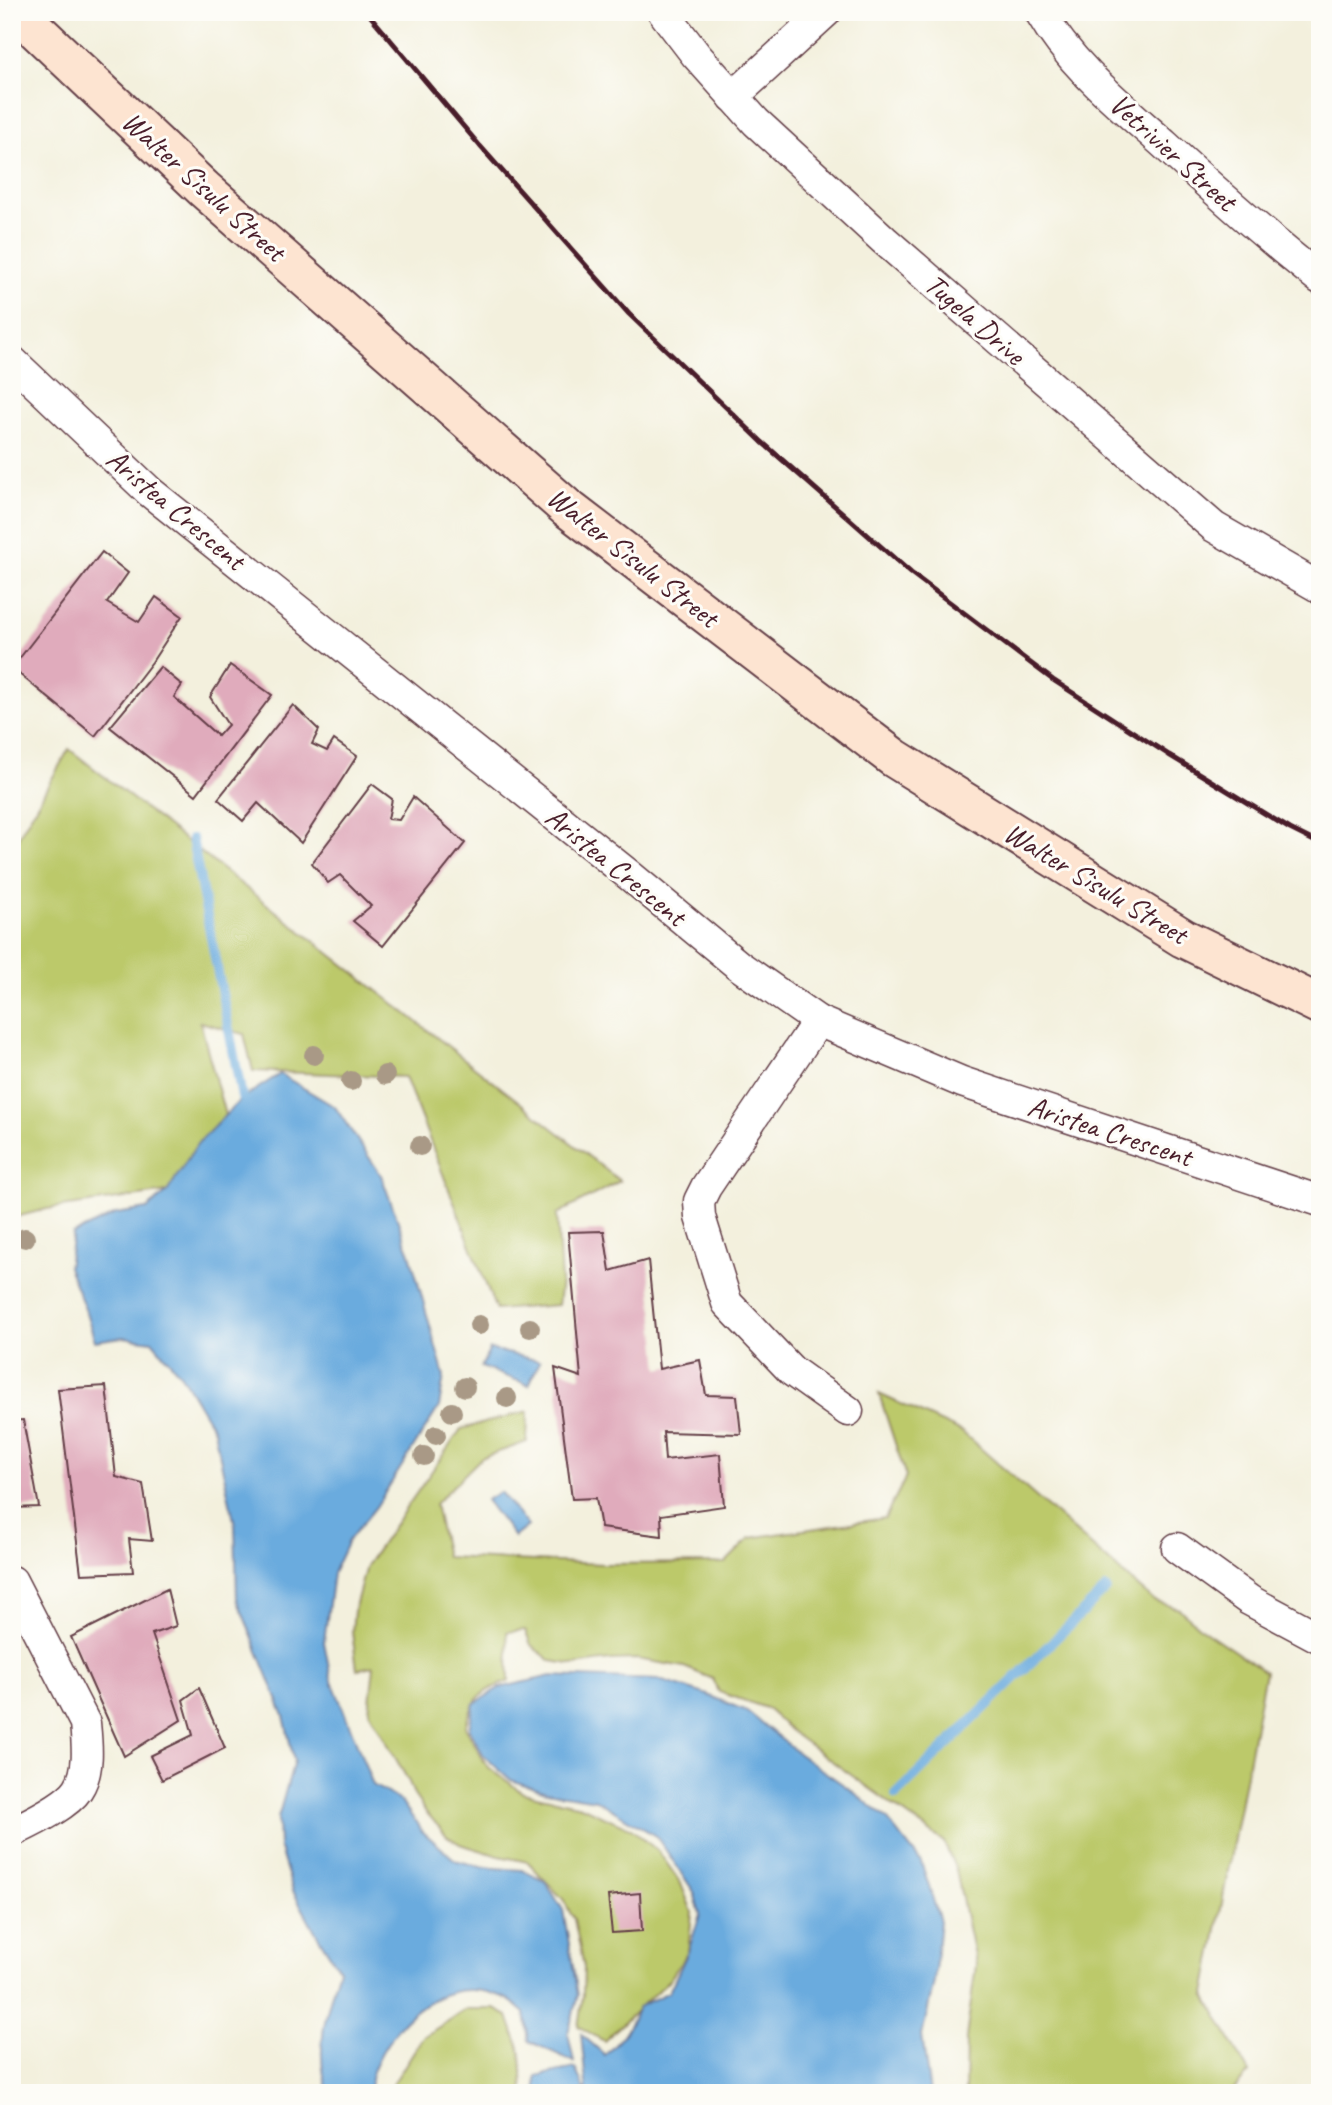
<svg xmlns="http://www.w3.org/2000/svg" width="1332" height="2105" viewBox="0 0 1332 2105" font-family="Caveat,sans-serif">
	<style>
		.green { fill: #bcc96b; stroke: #83744b; stroke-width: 2 }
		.water { fill: #6babde; stroke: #5a6584; stroke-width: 2 }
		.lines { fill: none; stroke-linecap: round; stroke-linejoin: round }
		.stream { stroke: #6babde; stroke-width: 10 }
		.building { fill: #e0abbc }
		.street-casing { stroke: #633e46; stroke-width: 33 }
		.secondary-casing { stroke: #633e46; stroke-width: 42 }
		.street { stroke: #fff; stroke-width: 30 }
		.secondary { stroke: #fde4d1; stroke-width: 38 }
		.rail { stroke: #4a1f2b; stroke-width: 5 }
		.tree { fill: #a99986 }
		.labels { text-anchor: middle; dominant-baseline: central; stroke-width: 6; stroke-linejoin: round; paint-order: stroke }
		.street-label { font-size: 30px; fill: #4a1f2b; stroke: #fdfcf7 }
	</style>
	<rect width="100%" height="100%" fill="#fdfcf7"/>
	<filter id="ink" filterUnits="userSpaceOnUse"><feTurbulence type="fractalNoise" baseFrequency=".0143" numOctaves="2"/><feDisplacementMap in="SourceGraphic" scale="14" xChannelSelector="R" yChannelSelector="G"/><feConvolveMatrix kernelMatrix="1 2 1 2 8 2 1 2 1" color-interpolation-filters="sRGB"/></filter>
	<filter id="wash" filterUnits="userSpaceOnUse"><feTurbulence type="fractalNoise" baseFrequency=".00686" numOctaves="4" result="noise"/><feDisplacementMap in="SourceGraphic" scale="28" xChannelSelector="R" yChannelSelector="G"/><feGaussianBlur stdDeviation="1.57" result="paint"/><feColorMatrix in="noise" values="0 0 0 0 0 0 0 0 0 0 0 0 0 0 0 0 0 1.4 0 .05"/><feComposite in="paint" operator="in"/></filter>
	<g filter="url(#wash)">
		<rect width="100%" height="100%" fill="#f3f0dd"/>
		<g class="green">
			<path d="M 69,749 L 620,1181 L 557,1214 L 561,1281 L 558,1305 L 496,1310 L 405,1077 L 253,1071 L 244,1034 L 200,1022 L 225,1115 L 167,1192 L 47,1209 L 12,1218 L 12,848 Z"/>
			<path d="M 879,1394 L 962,1432 L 1153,1600 L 1179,1609 L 1202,1629 L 1265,1672 L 1205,1994 L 1249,2073 L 1231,2093 L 965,2093 L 966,2038 L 976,1965 L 956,1870 L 944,1842 L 797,1736 L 766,1708 L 719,1692 L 713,1679 L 684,1667 L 637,1659 L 610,1660 L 575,1665 L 551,1661 L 531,1645 L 525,1630 L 507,1632 L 509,1681 C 480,1691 474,1697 465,1727 L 487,1766 L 523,1793 L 581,1806 L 630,1828 L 659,1852 L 681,1884 L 692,1912 L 688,1952 L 670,1979 L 604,2041 L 578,2026 L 583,1995 L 584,1967 L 574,1919 L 563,1899 L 528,1862 L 499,1856 L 460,1844 L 447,1836 L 425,1811 L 414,1795 L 409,1782 L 369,1711 L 374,1666 L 357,1669 L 352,1632 L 354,1611 L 366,1566 L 461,1429 L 528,1411 L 527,1442 L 481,1458 L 435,1504 L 446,1557 L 603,1564 L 725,1563 L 750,1538 L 885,1518 L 906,1477 Z"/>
			<path d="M 467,2009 L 495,2009 L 508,2016 L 521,2053 L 523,2093 L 393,2093 L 393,2084 L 423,2037 Z"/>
		</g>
		<g class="water">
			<path d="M 280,1074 L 335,1107 L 381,1175 L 410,1254 L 444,1376 L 439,1407 L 376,1507 L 348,1541 L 333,1573 L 324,1642 L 331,1678 L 373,1785 L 401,1801 L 422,1831 L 455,1860 L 481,1867 L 522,1870 L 545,1881 L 563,1910 L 578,1995 L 568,2033 L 574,2062 L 529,2041 L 525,2013 C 518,2007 511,2000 503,1997 C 451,1975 407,2008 382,2052 C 376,2064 367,2079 372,2093 L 329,2093 C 313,2053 327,2008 339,1969 L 316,1933 L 293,1891 L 279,1846 L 278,1818 L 294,1761 L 284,1716 L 237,1599 L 235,1525 L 214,1430 L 181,1375 L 152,1341 L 123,1337 L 95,1341 L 85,1309 L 68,1267 L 73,1234 L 116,1214 L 147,1209 L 167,1192 L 197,1144 L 241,1099 Z"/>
			<path d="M 490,1349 L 540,1361 L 529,1385 L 481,1367 Z"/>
			<path d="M 500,1492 L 528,1526 L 514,1537 L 486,1500 Z"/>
			<path d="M 551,1676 L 659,1680 L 705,1694 L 747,1711 L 799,1754 L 851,1790 L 887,1819 L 921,1862 L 940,1921 L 934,1982 L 922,2036 L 930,2093 L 587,2093 L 581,2034 L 605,2055 C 620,2041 631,2027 638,2007 L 669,1992 L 688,1952 L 700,1914 L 694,1892 L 657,1837 L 596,1800 L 546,1792 L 511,1780 L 484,1756 L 469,1729 L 474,1704 L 499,1688 Z"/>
			<path d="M 575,2068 L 586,2093 L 537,2093 L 536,2076 Z"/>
		</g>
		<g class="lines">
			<g class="stream">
				<path d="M 192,839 L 242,1097"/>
				<path d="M 896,1795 L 1106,1589"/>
			</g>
		</g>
		<g id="blocks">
			<g class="building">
				<path d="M 102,552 L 128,573 L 107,603 L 139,622 L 156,597 L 182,616 L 152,662 L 95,736 L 12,668 Z"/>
				<path d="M 230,665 L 272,695 L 196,795 L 110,727 L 160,667 L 182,685 L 174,697 L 218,736 L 228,725 L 210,697 Z"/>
				<path d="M 293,705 L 319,730 L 312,744 L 327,751 L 334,740 L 357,756 L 301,843 L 258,803 L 243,821 L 218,799 Z"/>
				<path d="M 372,784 L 392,799 L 388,819 L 399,820 L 413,797 L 465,843 L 383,946 L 353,921 L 371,906 L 340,875 L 328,883 L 312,863 Z"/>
				<path d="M 604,1231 L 610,1271 L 648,1260 L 659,1369 L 700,1360 L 706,1395 L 737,1396 L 741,1434 L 663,1432 L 665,1460 L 720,1454 L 724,1506 L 661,1515 L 662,1536 L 601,1528 L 596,1498 L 572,1499 L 555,1368 L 581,1377 L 568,1232 Z"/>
				<path d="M 106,1386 L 116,1477 L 143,1484 L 152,1541 L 129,1539 L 133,1572 L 81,1574 L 58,1389 Z"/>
				<path d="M 23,1420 L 39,1507 L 12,1508 L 12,1421 Z"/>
				<path d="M 167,1589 L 176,1626 L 152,1634 L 181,1720 L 124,1756 L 71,1637 Z"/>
				<path d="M 199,1688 L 225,1748 L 162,1780 L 150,1756 L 193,1735 L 183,1700 Z"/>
				<path d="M 640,1893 L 642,1931 L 612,1933 L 608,1896 Z"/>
			</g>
		</g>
	</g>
	<g filter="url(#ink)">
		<use href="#blocks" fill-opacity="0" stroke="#633e46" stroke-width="2"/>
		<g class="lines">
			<g class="street-casing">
				<g id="street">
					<path d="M 663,12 L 696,55 L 756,122 L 884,240 L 1214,527 L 1320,588"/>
					<path d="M 1040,12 C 1071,66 1119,104 1165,145 C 1215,191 1266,237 1320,279"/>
					<path d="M 733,97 L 826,12"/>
					<path d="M 12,361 L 150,492 L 629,875 L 738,965 L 818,1021 L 962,1082 L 1320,1201"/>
					<path d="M 818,1021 L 706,1187 L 699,1201 L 700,1217 L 727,1303 L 792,1371 L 848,1411"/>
					<path d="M 1177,1548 L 1249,1600 L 1320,1638"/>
					<path d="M 12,1581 L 85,1723 C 87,1744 90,1771 78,1789 C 67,1806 30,1823 12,1832"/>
				</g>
			</g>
			<g class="secondary-casing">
				<path id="secondary" d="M 17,12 L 204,189 L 566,507 L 894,758 L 1183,938 L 1320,1005"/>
			</g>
			<use href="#street" class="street"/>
			<use href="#secondary" class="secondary"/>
			<path class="rail" d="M 367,12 L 480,146 L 629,314 L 762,442 L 911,573 L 1053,680 L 1169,755 L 1290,829 L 1320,844"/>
		</g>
		<g class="tree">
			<circle cx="314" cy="1055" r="10"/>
			<circle cx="385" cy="1075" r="10"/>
			<circle cx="351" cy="1081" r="10"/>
			<circle cx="420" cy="1146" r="10"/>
			<circle cx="25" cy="1238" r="10"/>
			<circle cx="479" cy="1325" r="10"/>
			<circle cx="530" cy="1328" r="10"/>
			<circle cx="465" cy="1387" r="10"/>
			<circle cx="507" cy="1398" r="10"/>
			<circle cx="452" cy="1412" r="10"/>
			<circle cx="436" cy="1435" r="10"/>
			<circle cx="424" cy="1456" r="10"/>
		</g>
	</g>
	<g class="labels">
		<g class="street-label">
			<text transform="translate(1173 152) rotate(42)">Vetrivier Street</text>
			<text transform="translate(204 186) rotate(42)">Walter Sisulu Street</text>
			<text transform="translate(975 319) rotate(41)">Tugela Drive</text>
			<text transform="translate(176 509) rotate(40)">Aristea Crescent</text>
			<text transform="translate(633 557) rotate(38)">Walter Sisulu Street</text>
			<text transform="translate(616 866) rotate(39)">Aristea Crescent</text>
			<text transform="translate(1096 883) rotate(31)">Walter Sisulu Street</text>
			<text transform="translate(1110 1131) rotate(18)">Aristea Crescent</text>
		</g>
	</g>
	<rect width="1332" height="2105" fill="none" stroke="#fdfcf7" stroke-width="42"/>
</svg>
